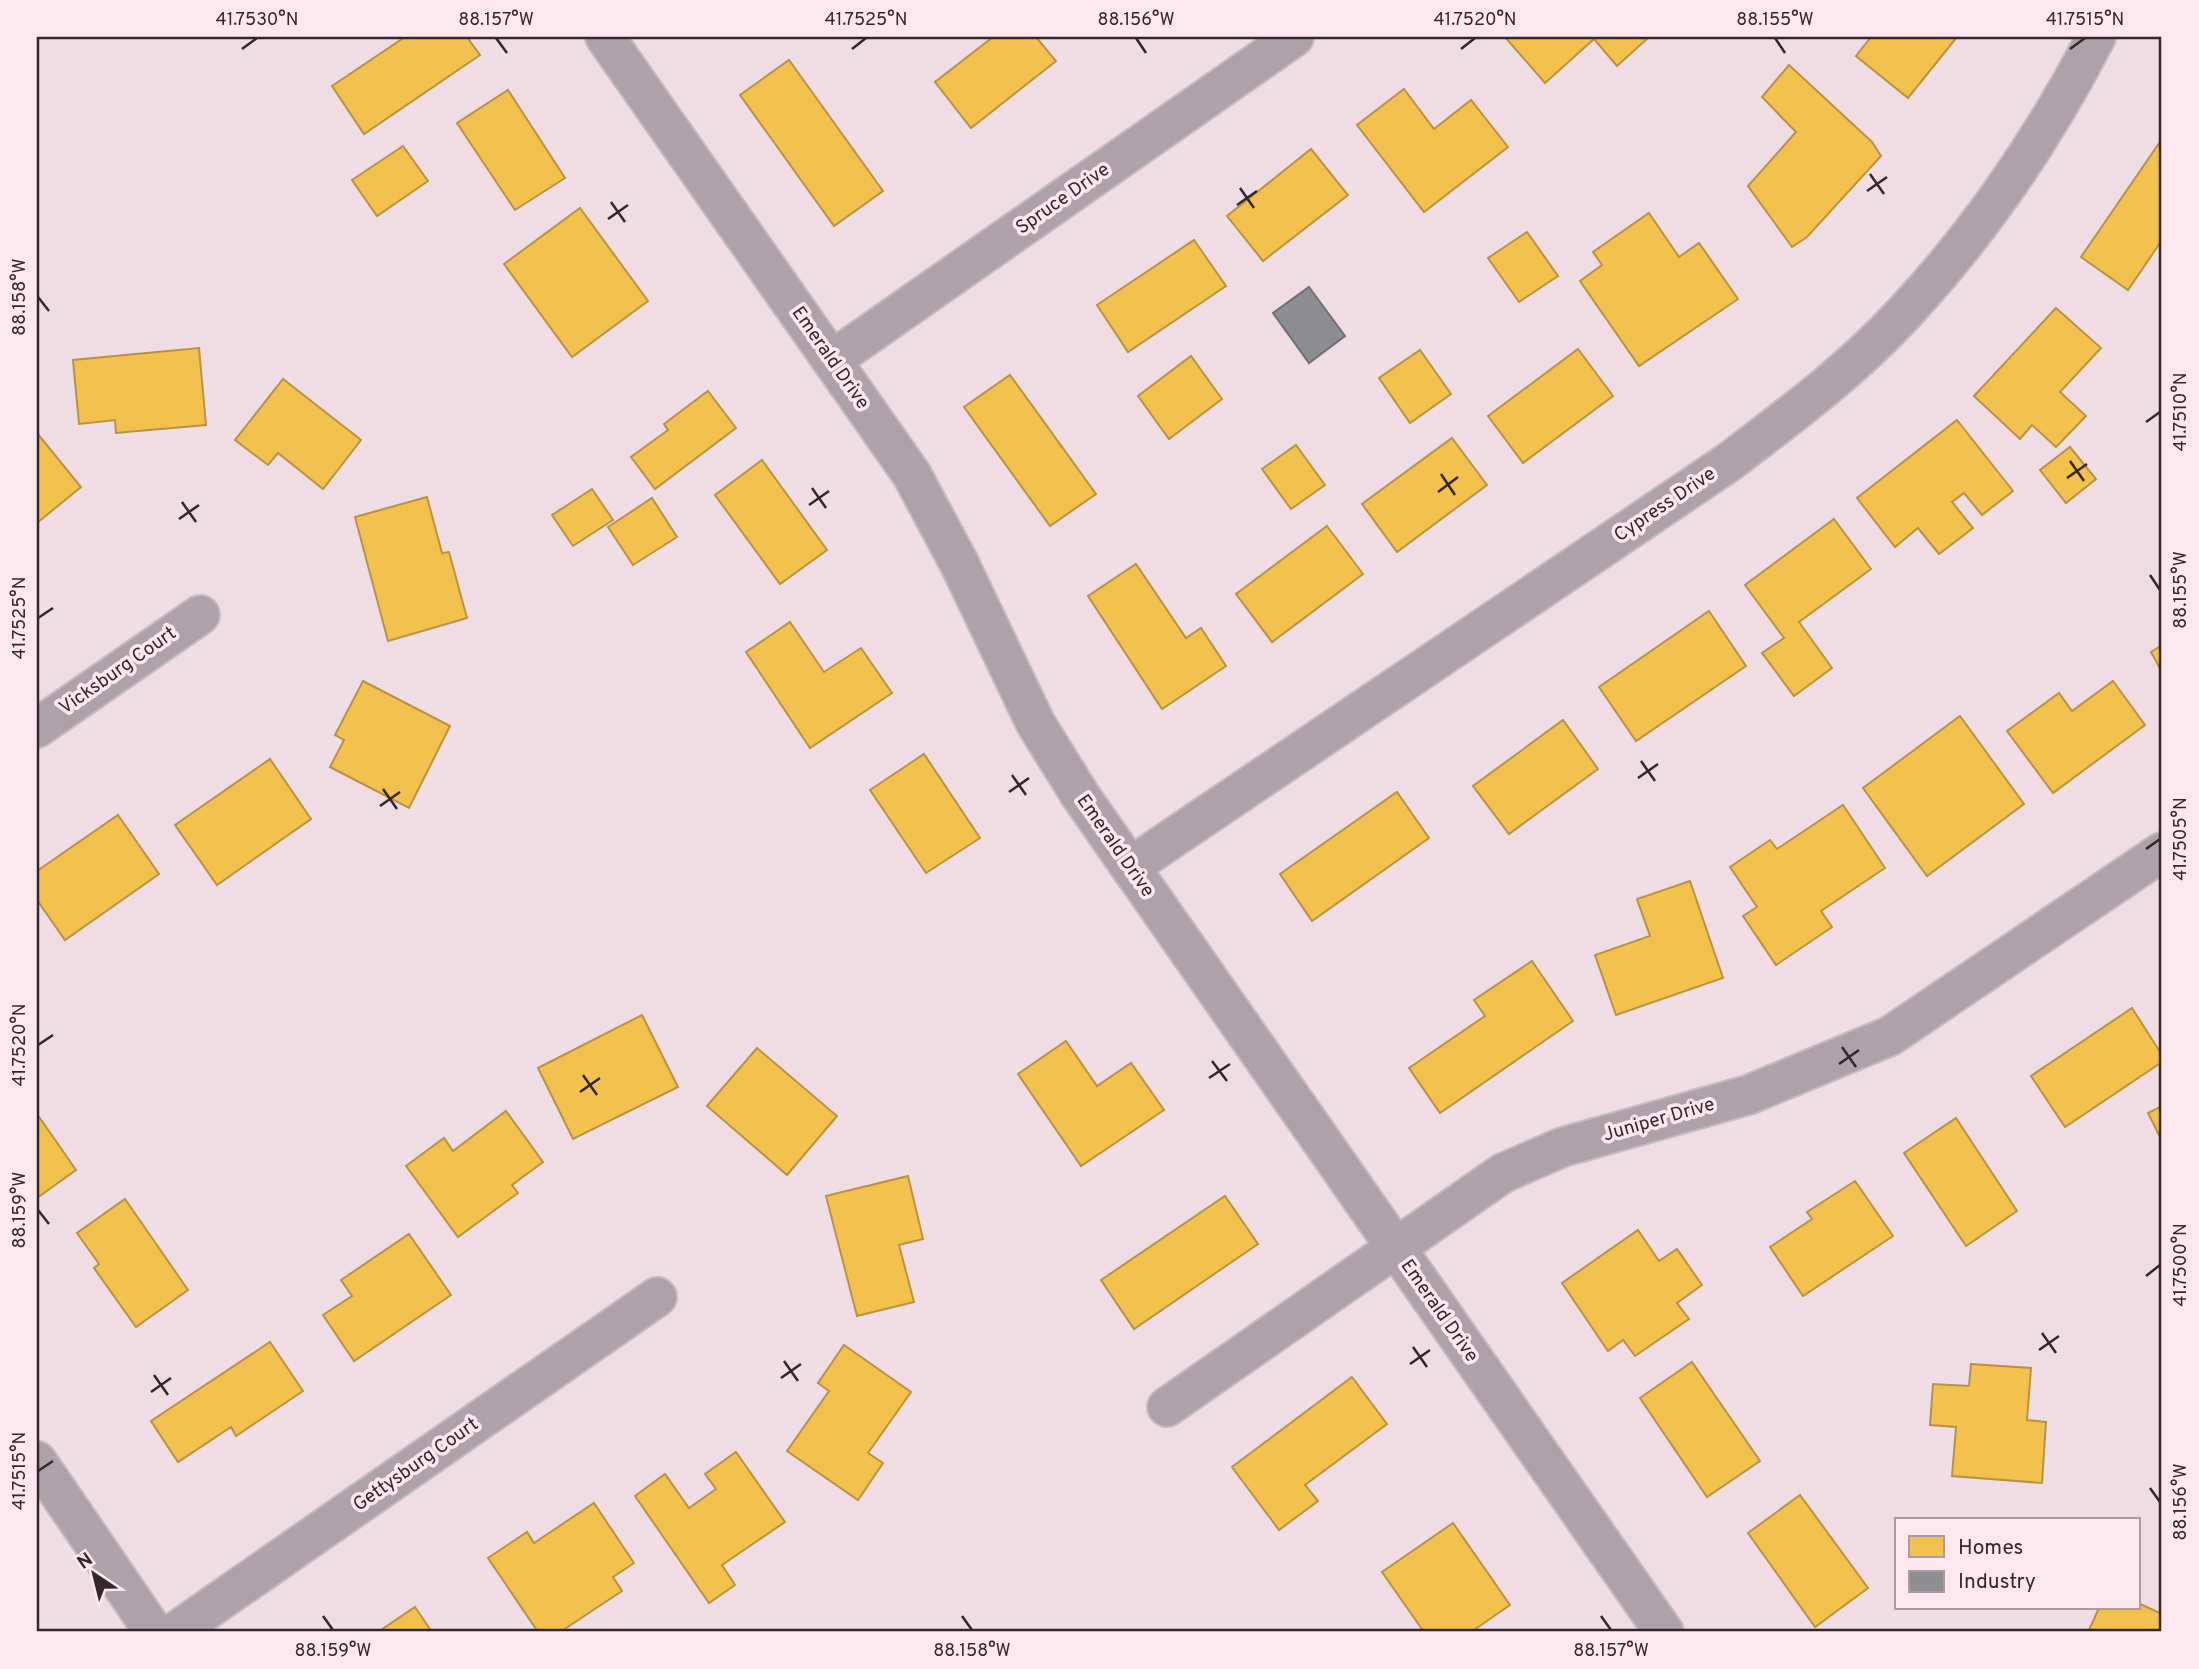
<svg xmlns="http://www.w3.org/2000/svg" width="2199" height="1669" viewBox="0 0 2199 1669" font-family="Overpass,sans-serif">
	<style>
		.homes { fill: #f2c14e; stroke: #b99344; stroke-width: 2 }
		.industry { fill: #8d8d92; stroke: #726e73; stroke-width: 2 }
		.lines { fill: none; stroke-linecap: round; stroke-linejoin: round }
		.street-casing { stroke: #c8babf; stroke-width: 42 }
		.street { stroke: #afa1a9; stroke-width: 38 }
		.ticks { fill: none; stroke: #34272b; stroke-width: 2.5 }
		.labels { text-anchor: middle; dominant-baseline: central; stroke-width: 7; stroke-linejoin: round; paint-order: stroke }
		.street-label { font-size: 19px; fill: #34272b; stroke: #fce7ee }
		.neatline { fill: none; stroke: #34272b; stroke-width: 2.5 }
		.ticks-label { font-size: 18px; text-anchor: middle; fill: #34272b }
	</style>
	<rect width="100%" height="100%" fill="#efdde3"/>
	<g class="homes">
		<path d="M 405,37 L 467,37 L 480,55 L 364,134 L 332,86 Z"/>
		<path d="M 993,37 L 1036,37 L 1056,61 L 971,128 L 935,82 Z"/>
		<path d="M 1505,37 L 1649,37 L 1617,66 L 1594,39 L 1545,83 Z"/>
		<path d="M 1871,37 L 1957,37 L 1908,98 L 1856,56 Z"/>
		<path d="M 789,60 L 883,191 L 834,226 L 740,95 Z"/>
		<path d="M 1789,65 L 1872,142 L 1881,156 L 1807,237 L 1792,247 L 1748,186 L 1796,132 L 1762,97 Z"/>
		<path d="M 1404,89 L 1434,129 L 1471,100 L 1508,147 L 1424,212 L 1357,125 Z"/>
		<path d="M 508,90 L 565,178 L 515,210 L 457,123 Z"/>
		<path d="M 2162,139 L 2162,240 L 2128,290 L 2081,257 Z"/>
		<path d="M 403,146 L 428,181 L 377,216 L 352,180 Z"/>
		<path d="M 1311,149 L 1348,195 L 1263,261 L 1227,216 Z"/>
		<path d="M 580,208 L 648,301 L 572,357 L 504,264 Z"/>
		<path d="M 1649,213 L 1679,257 L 1699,243 L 1738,299 L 1639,366 L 1580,281 L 1602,265 L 1593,252 Z"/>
		<path d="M 1527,232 L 1558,276 L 1519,302 L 1488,258 Z"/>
		<path d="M 1194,240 L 1226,286 L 1128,352 L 1097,305 Z"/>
		<path d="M 2056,308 L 2101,348 L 2060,392 L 2086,416 L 2056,447 L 2032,425 L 2020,439 L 1974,396 Z"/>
		<path d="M 199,348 L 206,425 L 116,433 L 115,420 L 79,424 L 73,360 Z"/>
		<path d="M 1578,349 L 1613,396 L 1523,463 L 1488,416 Z"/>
		<path d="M 1420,350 L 1451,394 L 1410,423 L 1379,378 Z"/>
		<path d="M 1191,356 L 1222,399 L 1169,439 L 1138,396 Z"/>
		<path d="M 1010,375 L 1096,494 L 1050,526 L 964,407 Z"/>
		<path d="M 283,379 L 361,440 L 323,489 L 278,453 L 268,465 L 235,440 Z"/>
		<path d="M 708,391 L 736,428 L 655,489 L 631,457 L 668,430 L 664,424 Z"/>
		<path d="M 1957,420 L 2013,491 L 1982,515 L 1964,493 L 1952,502 L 1973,528 L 1939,554 L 1918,528 L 1895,547 L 1857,498 Z"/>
		<path d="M 37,433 L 81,487 L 37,523 Z"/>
		<path d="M 1452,438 L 1487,485 L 1397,552 L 1362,504 Z"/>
		<path d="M 1296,445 L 1325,485 L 1291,509 L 1262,469 Z"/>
		<path d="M 2070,447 L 2096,479 L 2066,503 L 2040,470 Z"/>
		<path d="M 762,460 L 827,550 L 780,584 L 715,495 Z"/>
		<path d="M 592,489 L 613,520 L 573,546 L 552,515 Z"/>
		<path d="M 427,497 L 442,553 L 449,552 L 467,618 L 388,641 L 355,517 Z"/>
		<path d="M 652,498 L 677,537 L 633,565 L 608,527 Z"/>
		<path d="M 1834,519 L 1871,569 L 1799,622 L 1832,668 L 1794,696 L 1762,653 L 1784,638 L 1745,585 Z"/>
		<path d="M 1327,526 L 1363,574 L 1272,642 L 1236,594 Z"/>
		<path d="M 1136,564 L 1186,638 L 1201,628 L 1226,666 L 1162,709 L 1088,596 Z"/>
		<path d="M 1709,611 L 1746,666 L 1636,741 L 1599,687 Z"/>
		<path d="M 790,622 L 824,672 L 861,648 L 892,693 L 810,748 L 746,652 Z"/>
		<path d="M 2162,645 L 2162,672 L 2151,652 Z"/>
		<path d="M 363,681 L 450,726 L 409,808 L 330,767 L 344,740 L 335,735 Z"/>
		<path d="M 2113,681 L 2145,725 L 2053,793 L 2007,731 L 2059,693 L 2072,711 Z"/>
		<path d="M 1960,716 L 2024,804 L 1927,876 L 1863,788 Z"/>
		<path d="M 1563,720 L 1598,769 L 1509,834 L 1473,786 Z"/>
		<path d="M 924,754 L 980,838 L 926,873 L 870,790 Z"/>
		<path d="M 270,759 L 311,819 L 217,885 L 175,825 Z"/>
		<path d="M 1397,792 L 1429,838 L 1312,921 L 1280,874 Z"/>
		<path d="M 1843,805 L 1885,868 L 1821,911 L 1832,927 L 1776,965 L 1743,916 L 1757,907 L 1730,867 L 1770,840 L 1777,849 Z"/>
		<path d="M 118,815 L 159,874 L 65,940 L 37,900 L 37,871 Z"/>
		<path d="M 1690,881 L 1723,978 L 1616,1015 L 1595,955 L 1650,936 L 1637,899 Z"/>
		<path d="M 1532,961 L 1573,1021 L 1440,1113 L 1409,1068 L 1485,1016 L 1474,1000 Z"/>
		<path d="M 2132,1008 L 2162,1055 L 2162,1062 L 2065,1127 L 2031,1076 Z"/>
		<path d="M 642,1015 L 678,1087 L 573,1139 L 538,1068 Z"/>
		<path d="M 1066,1041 L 1097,1086 L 1131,1063 L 1164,1110 L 1081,1166 L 1018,1074 Z"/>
		<path d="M 757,1048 L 837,1116 L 787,1175 L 707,1106 Z"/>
		<path d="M 2162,1106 L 2162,1141 L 2148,1113 Z"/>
		<path d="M 506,1111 L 543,1162 L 512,1185 L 518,1193 L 458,1237 L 406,1166 L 444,1138 L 453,1151 Z"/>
		<path d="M 37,1114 L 76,1170 L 37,1198 Z"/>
		<path d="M 1956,1118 L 2017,1211 L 1966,1246 L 1904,1153 Z"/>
		<path d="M 908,1176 L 923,1239 L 899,1245 L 914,1302 L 857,1316 L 826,1196 Z"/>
		<path d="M 1855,1181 L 1893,1236 L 1803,1296 L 1770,1247 L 1812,1219 L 1807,1212 Z"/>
		<path d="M 1225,1196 L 1258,1244 L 1134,1329 L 1101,1280 Z"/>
		<path d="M 125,1199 L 188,1290 L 136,1327 L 94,1268 L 99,1264 L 77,1233 Z"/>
		<path d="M 1638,1230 L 1659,1261 L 1677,1249 L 1702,1285 L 1677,1303 L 1689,1319 L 1635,1356 L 1623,1340 L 1608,1351 L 1562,1283 Z"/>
		<path d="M 409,1234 L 451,1295 L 354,1361 L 323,1315 L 352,1296 L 341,1280 Z"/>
		<path d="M 270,1342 L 303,1391 L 236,1436 L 231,1427 L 178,1462 L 151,1421 Z"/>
		<path d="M 844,1345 L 911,1392 L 868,1453 L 883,1463 L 858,1500 L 787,1451 L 829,1391 L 818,1383 Z"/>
		<path d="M 1692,1362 L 1760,1461 L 1707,1497 L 1640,1398 Z"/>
		<path d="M 1971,1364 L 2031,1368 L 2027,1420 L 2046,1422 L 2042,1483 L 1952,1476 L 1956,1427 L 1930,1425 L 1933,1384 L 1969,1386 Z"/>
		<path d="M 1352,1377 L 1387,1424 L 1305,1485 L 1318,1501 L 1279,1530 L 1232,1467 Z"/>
		<path d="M 736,1452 L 785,1522 L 722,1565 L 735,1585 L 709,1603 L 635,1496 L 665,1474 L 689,1508 L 716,1489 L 705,1474 Z"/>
		<path d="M 1800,1495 L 1868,1588 L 1815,1627 L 1748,1533 Z"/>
		<path d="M 594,1503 L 634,1563 L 613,1577 L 622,1591 L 560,1632 L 538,1632 L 488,1558 L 527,1532 L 534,1543 Z"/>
		<path d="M 1453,1523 L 1510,1605 L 1471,1632 L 1424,1632 L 1382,1572 Z"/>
		<path d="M 2138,1603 L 2162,1614 L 2162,1632 L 2088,1632 L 2099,1608 L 2138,1608 Z"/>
		<path d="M 415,1607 L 432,1632 L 378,1632 Z"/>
	</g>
	<path class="industry" d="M 1309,287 L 1345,336 L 1309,363 L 1273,313 Z"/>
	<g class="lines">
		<g class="street-casing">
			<g id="street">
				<path d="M 605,37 L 912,475 L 959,563 L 1036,724 L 1080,795 L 1664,1632"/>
				<path d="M 832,360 L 1294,37"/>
				<path d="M 37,728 L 200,615"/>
				<path d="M 1130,867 L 1729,462 C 1791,415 1854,368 1906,311 C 1982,229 2045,136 2096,37"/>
				<path d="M 1167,1407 L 1503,1173 L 1563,1147 L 1748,1095 L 1890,1036 L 2162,852"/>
				<path d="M 37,1461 L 154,1632"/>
				<path d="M 175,1632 L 657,1297"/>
			</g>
		</g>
		<use href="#street" class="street"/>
	</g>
	<path class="ticks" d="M 496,38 L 507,53M 1136,38 L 1146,53M 1775,38 L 1785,53M 242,49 L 257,38M 852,49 L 866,38M 1461,49 L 1475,38M 2070,49 L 2085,38M 1870,174 L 1884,194M 1240,188 L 1254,208M 1867,191 L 1887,177M 611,202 L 625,222M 1237,205 L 1257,191M 608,219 L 628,205M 38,297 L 49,311M 2146,422 L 2160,412M 2070,461 L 2084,481M 1441,474 L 1455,495M 2067,478 L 2087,464M 812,488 L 826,508M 1438,492 L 1458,477M 182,502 L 196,522M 809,505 L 829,491M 179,519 L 199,505M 2150,575 L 2160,590M 38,618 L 53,608M 1641,761 L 1655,781M 1012,775 L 1026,795M 1638,778 L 1658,764M 383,789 L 397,809M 1009,792 L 1029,778M 380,806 L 400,792M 2146,849 L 2160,839M 38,1045 L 53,1035M 1842,1047 L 1856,1067M 1212,1061 L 1227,1081M 1839,1064 L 1859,1050M 583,1075 L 597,1095M 1209,1078 L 1230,1064M 580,1092 L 600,1078M 38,1210 L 49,1224M 2146,1276 L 2160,1265M 2042,1333 L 2056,1353M 1413,1347 L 1427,1367M 2039,1350 L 2059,1336M 784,1361 L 798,1381M 1410,1364 L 1430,1350M 154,1375 L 168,1395M 781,1378 L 801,1364M 151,1392 L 171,1378M 38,1471 L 53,1461M 2150,1488 L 2160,1502M 323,1616 L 333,1630M 962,1616 L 972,1630M 1601,1616 L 1611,1630"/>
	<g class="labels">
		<g class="street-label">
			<text transform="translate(1063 199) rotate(-35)">Spruce Drive</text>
			<text transform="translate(830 358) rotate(55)">Emerald Drive</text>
			<text transform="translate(1665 505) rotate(-34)">Cypress Drive</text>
			<text transform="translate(118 671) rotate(-35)">Vicksburg Court</text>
			<text transform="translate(1115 846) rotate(55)">Emerald Drive</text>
			<text transform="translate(1659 1120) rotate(-16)">Juniper Drive</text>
			<text transform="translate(1439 1311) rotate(55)">Emerald Drive</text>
			<text transform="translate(416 1465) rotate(-35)">Gettysburg Court</text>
		</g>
	</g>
	<rect width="2199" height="1669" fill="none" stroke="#fce7ee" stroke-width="77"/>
	<rect x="1895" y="1518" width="245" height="91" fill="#fce7ee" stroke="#ac9aa0" stroke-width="2"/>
	<rect x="1909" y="1536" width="35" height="21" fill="#f2c14e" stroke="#ac9aa0" stroke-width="2"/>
	<text x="1958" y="1554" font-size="21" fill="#34272b">Homes</text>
	<rect x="1909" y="1571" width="35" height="21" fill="#8d8d92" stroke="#ac9aa0" stroke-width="2"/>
	<text x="1958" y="1588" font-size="21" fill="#34272b">Industry</text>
	<g transform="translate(94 1574) rotate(325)" stroke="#fce7ee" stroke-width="5" paint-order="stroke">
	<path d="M0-5L12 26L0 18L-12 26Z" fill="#34272b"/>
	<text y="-10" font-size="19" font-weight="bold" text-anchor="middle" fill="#34272b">N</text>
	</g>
	<rect x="38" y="38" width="2122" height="1592" class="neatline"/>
	<g class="ticks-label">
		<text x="257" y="25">41.7530°N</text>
		<text x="496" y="25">88.157°W</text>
		<text x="866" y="25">41.7525°N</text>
		<text x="1136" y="25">88.156°W</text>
		<text x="1475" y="25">41.7520°N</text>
		<text x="1775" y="25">88.155°W</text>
		<text x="2085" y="25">41.7515°N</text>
		<text transform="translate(19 297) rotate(-90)" y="6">88.158°W</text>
		<text transform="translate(2180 412) rotate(-90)" y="6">41.7510°N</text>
		<text transform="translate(2180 590) rotate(-90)" y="6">88.155°W</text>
		<text transform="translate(19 618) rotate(-90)" y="6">41.7525°N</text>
		<text transform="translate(2180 839) rotate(-90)" y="6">41.7505°N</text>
		<text transform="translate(19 1045) rotate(-90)" y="6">41.7520°N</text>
		<text transform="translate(19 1210) rotate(-90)" y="6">88.159°W</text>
		<text transform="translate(2180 1265) rotate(-90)" y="6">41.7500°N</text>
		<text transform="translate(19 1471) rotate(-90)" y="6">41.7515°N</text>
		<text transform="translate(2180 1502) rotate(-90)" y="6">88.156°W</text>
		<text x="333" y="1656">88.159°W</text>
		<text x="972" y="1656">88.158°W</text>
		<text x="1611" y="1656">88.157°W</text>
	</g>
</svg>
